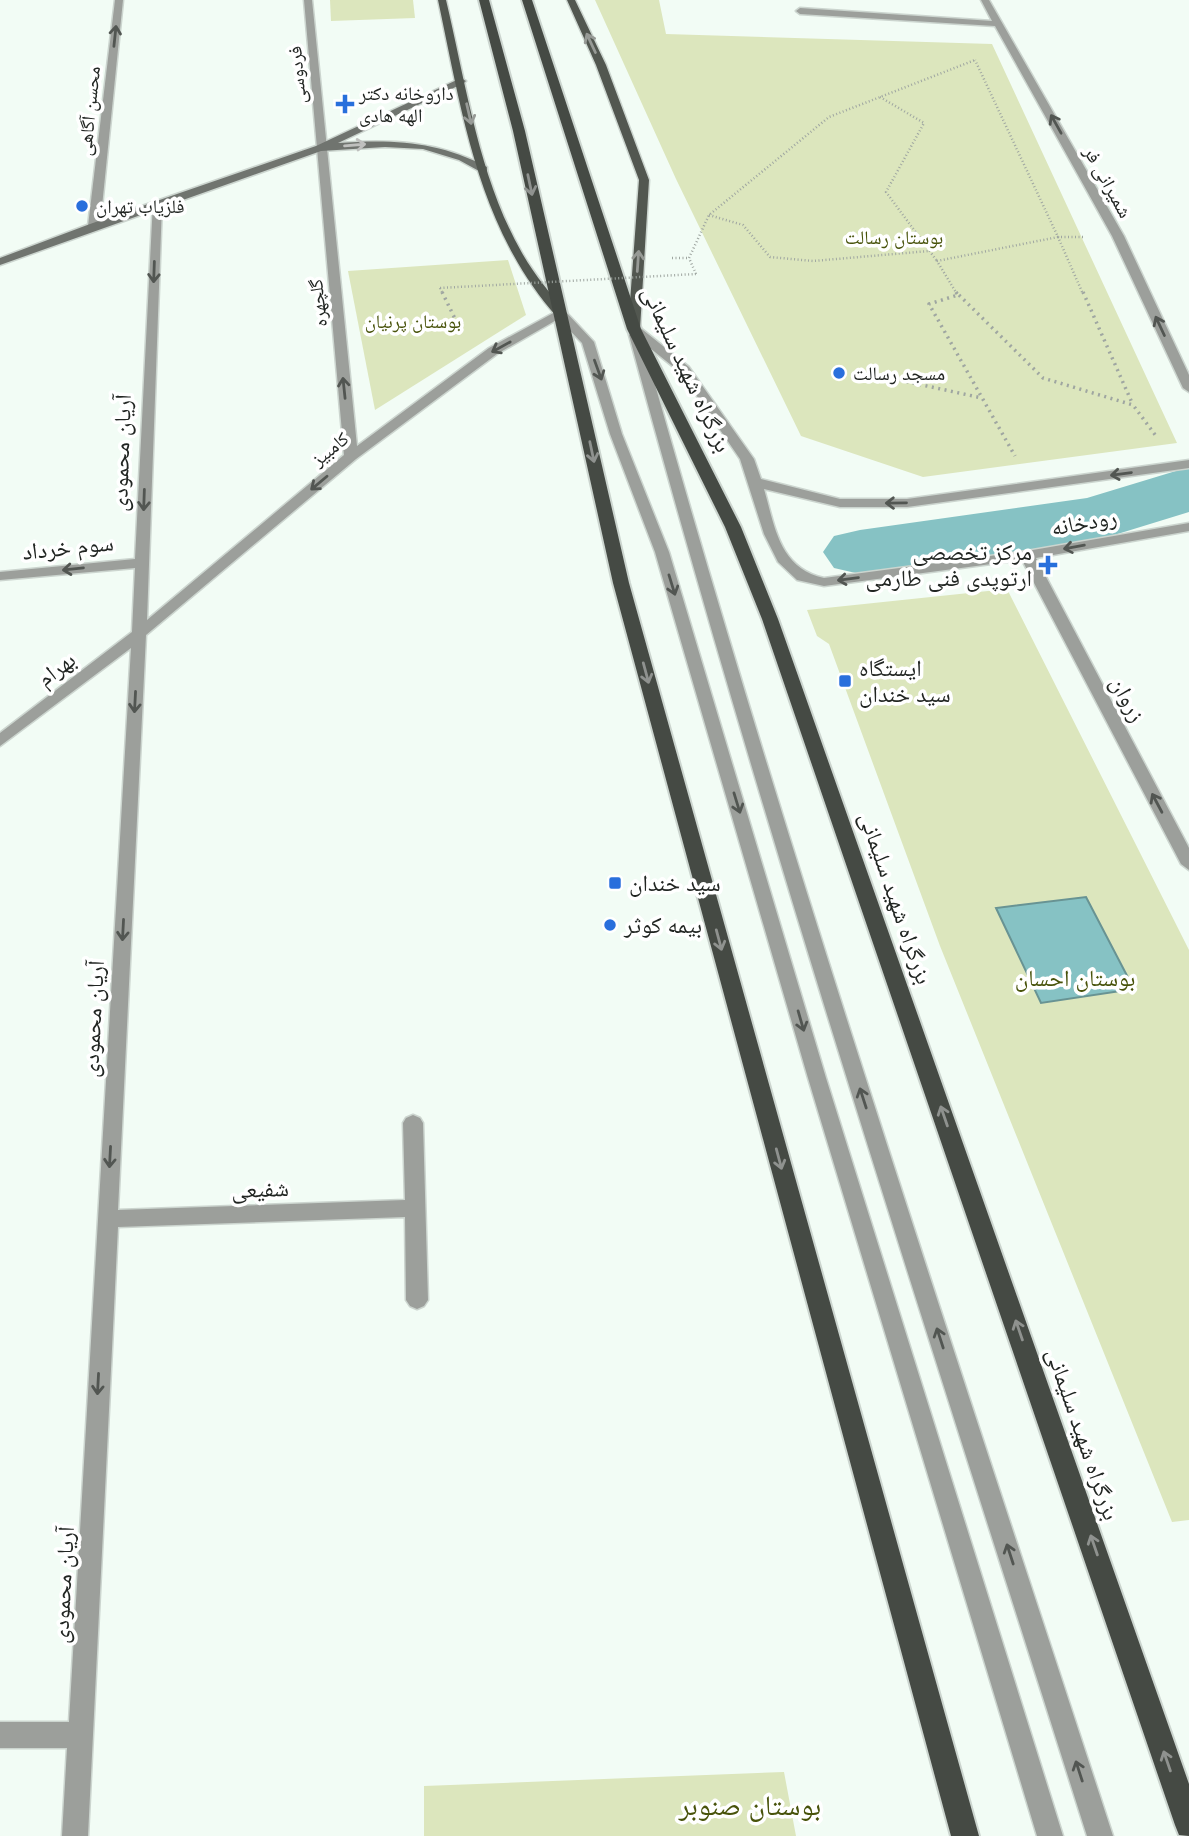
<svg xmlns="http://www.w3.org/2000/svg" width="1189" height="1836" viewBox="0 0 1189 1836" font-family="Montserrat,'Noto Naskh Arabic',sans-serif">
	<style>
		.green { fill: #dce6bd }
		.water { fill: #86c2c4; stroke: #689393; stroke-width: 2 }
		.lines { fill: none; stroke-linecap: round; stroke-linejoin: round }
		.river { fill: #86c2c4; fill-rule: evenodd }
		.service-casing { stroke: #ccd5cf; stroke-width: 3 }
		.minor-casing { stroke: #ccd5cf; stroke-width: 3 }
		.secondary-casing { stroke: #ccd5cf; stroke-width: 3 }
		.primary-casing { stroke: #ccd5cf; stroke-width: 3 }
		.trunk-casing { stroke: #ccd5cf; stroke-width: 4 }
		.path-far1 { stroke: #9fa6a1; stroke-width: 2.5; stroke-dasharray: 1 2.5; stroke-linecap: butt }
		.path { stroke: #9fa6a1; stroke-width: 3.5; stroke-dasharray: 2 4.5; stroke-linecap: butt }
		.service { fill: #9c9f9b; fill-rule: evenodd }
		.minor { fill: #9c9f9b; fill-rule: evenodd }
		.secondary { fill: #70746f; fill-rule: evenodd }
		.primary { fill: #525750; fill-rule: evenodd }
		.trunk { fill: #454a44; fill-rule: evenodd }
		.path-bridge { stroke: #9fa6a1; stroke-width: 2.5; stroke-dasharray: 1 2.5; stroke-linecap: butt }
		.oneway { stroke: #525652 }
		.oneway2 { stroke: #979a96 }
		.oneway3 { stroke: #bfc0be }
		.oneway4 { stroke: #8f928f }
		.poi-dot { fill: #296fdc; stroke: #fff; stroke-width: 2.5 }
		.labels { text-anchor: middle; dominant-baseline: central; stroke-width: 7; stroke-linejoin: round; paint-order: stroke }
		.far-street-label { font-size: 19px; fill: #212522; stroke: #fff }
		.far-poi-label { font-size: 19px; fill: #212522; stroke: #fff; text-anchor: start }
		.far-park-label { font-size: 19px; fill: #48530b; stroke: #fff }
		.street-label { font-size: 23px; fill: #212522; stroke: #fff }
		.poi-label { font-size: 23px; fill: #212522; stroke: #fff; text-anchor: start }
		.park-label { font-size: 23px; fill: #48530b; stroke: #fff }
		.near-park-label { font-size: 28px; fill: #48530b; stroke: #fff }
	</style>
	<rect width="100%" height="100%" fill="#f2fcf5"/>
	<g class="green">
		<path d="M 330,0 L 413,0 L 415,18 L 331,21 Z"/>
		<path d="M 595,0 L 659,0 L 666,34 L 992,44 L 1177,443 L 923,477 L 801,436 L 676,179 Z"/>
		<path d="M 508,260 L 526,315 L 375,410 L 348,271 Z"/>
		<path d="M 1007,589 L 1189,950 L 1189,1520 L 1172,1522 L 940,946 L 829,644 L 817,636 L 807,610 Z"/>
		<path d="M 784,1772 L 796,1836 L 424,1836 L 424,1786 Z"/>
	</g>
	<path class="water" d="M 1086,897 L 1134,989 L 1041,1003 L 996,908 Z"/>
	<g class="lines">
		<path class="river" d="M 1189,467 L 1189,512 L 1098,540 L 860,574 L 834,568 L 823,552 L 834,536 L 860,530 L 1087,498 Z"/>
		<g class="service-casing">
			<g id="service">
				<path d="M 557,311 L 565,311 L 594,342 L 622,434 L 669,552 L 826,1078 L 1063,1836 L 1037,1836 L 808,1078 L 655,552 L 610,434 L 582,343 L 557,317 Z"/>
				<path d="M 635,331 L 641,335 C 782,841 950,1337 1113,1836 L 1087,1836 C 929,1337 765,840 629,335 Z"/>
			</g>
		</g>
		<g class="minor-casing">
			<g id="minor">
				<path d="M 115,0 L 123,0 L 100,226 L 94,229 L 88,226 Z"/>
				<path d="M 304,0 L 312,0 L 357,446 L 489,348 L 557,311 L 567,314 L 497,354 L 356,459 L 146,635 L 118,1210 L 405,1200 L 403,1123 L 406,1118 L 413,1115 L 420,1118 L 423,1123 L 428,1300 L 424,1306 L 417,1309 L 410,1306 L 406,1300 L 405,1217 L 118,1227 L 88,1836 L 62,1836 L 67,1748 L 0,1748 L 0,1722 L 69,1722 L 131,648 L 0,746 L 0,733 L 132,632 L 135,568 L 0,580 L 0,572 L 135,559 L 153,202 L 162,204 L 147,620 L 344,455 Z"/>
				<path d="M 981,0 L 989,0 L 1124,236 L 1189,375 L 1189,392 L 1183,388 L 1112,236 L 995,26 L 800,14 L 796,11 L 800,8 L 992,21 Z"/>
				<path d="M 630,326 L 638,326 L 689,367 L 754,459 L 761,479 L 840,499 L 907,499 L 1189,460 L 1189,468 L 907,507 L 840,507 L 764,489 C 775,527 779,568 824,578 L 1027,551 L 1189,523 L 1189,531 L 1036,558 L 1189,848 L 1189,870 L 1181,864 L 1022,560 L 824,586 L 797,580 L 778,562 L 764,534 L 740,459 L 681,373 L 630,332 Z"/>
			</g>
		</g>
		<g class="secondary-casing">
			<path id="secondary" d="M 461,78 L 466,81 L 464,83 L 338,143 C 392,139 438,141 487,167 L 487,171 L 479,171 L 459,160 L 423,149 L 385,147 L 321,151 L 0,265 L 0,258 L 90,224 L 316,146 Z"/>
		</g>
		<g class="primary-casing">
			<g id="primary">
				<path d="M 438,0 L 446,0 C 466,84 479,178 522,253 C 535,276 551,294 567,314 L 565,317 L 557,317 C 478,228 462,112 438,0 Z"/>
				<path d="M 567,0 L 575,0 L 606,65 L 649,180 L 640,329 L 634,333 L 628,329 L 639,180 L 596,65 Z"/>
			</g>
		</g>
		<g class="trunk-casing">
			<g id="trunk">
				<path d="M 479,0 L 489,0 L 525,131 L 629,583 L 979,1836 L 951,1836 L 613,583 L 513,131 Z"/>
				<path d="M 522,0 L 532,0 L 641,329 L 741,527 L 778,619 L 1189,1784 L 1189,1836 L 1179,1835 L 1175,1825 L 762,619 L 725,527 L 627,329 Z"/>
			</g>
		</g>
		<g class="path-far1">
			<path d="M 880,97 L 924,123 L 886,192 L 937,261"/>
			<path d="M 709,215 L 743,225 L 770,257 L 813,261 L 929,251"/>
			<path d="M 1083,237 L 1058,237 L 1083,294"/>
			<path d="M 672,258 L 689,258"/>
			<path d="M 696,274 L 689,258 L 709,215 L 829,117 L 975,60"/>
			<path d="M 440,288 L 443,294"/>
			<path d="M 957,294 L 937,261 L 1058,237 L 975,60"/>
		</g>
		<g class="path">
			<path d="M 442,292 L 462,333"/>
			<path d="M 956,292 L 958,295 L 929,304 L 1015,456"/>
			<path d="M 1083,292 L 1133,405"/>
			<path d="M 959,295 L 1043,378 L 1133,405 L 1156,436"/>
			<path d="M 881,376 L 982,398"/>
		</g>
		<use href="#service" class="service"/>
		<use href="#minor" class="minor"/>
		<use href="#secondary" class="secondary"/>
		<use href="#primary" class="primary"/>
		<use href="#trunk" class="trunk"/>
		<path class="path-bridge" d="M 440,288 L 696,274"/>
	</g>
	<defs><path id="oneway-shaft" d="M-6 0H5M1.5-3L5.5 0L1.5 3" fill="none" stroke-width="1.6" stroke-linecap="round" stroke-linejoin="round" transform="scale(1.75)"/></defs>
	<g class="oneway">
		<use href="#oneway-shaft" transform="translate(115 36) rotate(-84)"/>
		<use href="#oneway-shaft" transform="translate(1056 124) rotate(-119)"/>
		<use href="#oneway-shaft" transform="translate(154 272) rotate(92)"/>
		<use href="#oneway-shaft" transform="translate(1160 326) rotate(-115)"/>
		<use href="#oneway-shaft" transform="translate(501 347) rotate(151)"/>
		<use href="#oneway-shaft" transform="translate(598 370) rotate(70)"/>
		<use href="#oneway-shaft" transform="translate(344 388) rotate(-96)"/>
		<use href="#oneway-shaft" transform="translate(1121 474) rotate(172)"/>
		<use href="#oneway-shaft" transform="translate(319 483) rotate(140)"/>
		<use href="#oneway-shaft" transform="translate(144 500) rotate(92)"/>
		<use href="#oneway-shaft" transform="translate(896 503) rotate(179)"/>
		<use href="#oneway-shaft" transform="translate(1074 547) rotate(170)"/>
		<use href="#oneway-shaft" transform="translate(73 569) rotate(174)"/>
		<use href="#oneway-shaft" transform="translate(848 579) rotate(173)"/>
		<use href="#oneway-shaft" transform="translate(672 585) rotate(73)"/>
		<use href="#oneway-shaft" transform="translate(135 702) rotate(93)"/>
		<use href="#oneway-shaft" transform="translate(737 803) rotate(73)"/>
		<use href="#oneway-shaft" transform="translate(1157 803) rotate(-118)"/>
		<use href="#oneway-shaft" transform="translate(123 930) rotate(93)"/>
		<use href="#oneway-shaft" transform="translate(801 1021) rotate(74)"/>
		<use href="#oneway-shaft" transform="translate(863 1098) rotate(-108)"/>
		<use href="#oneway-shaft" transform="translate(110 1157) rotate(93)"/>
		<use href="#oneway-shaft" transform="translate(940 1338) rotate(-108)"/>
		<use href="#oneway-shaft" transform="translate(98 1384) rotate(93)"/>
		<use href="#oneway-shaft" transform="translate(1010 1554) rotate(-108)"/>
		<use href="#oneway-shaft" transform="translate(1079 1771) rotate(-108)"/>
	</g>
	<g class="oneway2">
		<use href="#oneway-shaft" transform="translate(591 43) rotate(-115)"/>
		<use href="#oneway-shaft" transform="translate(469 114) rotate(77)"/>
		<use href="#oneway-shaft" transform="translate(638 261) rotate(-86)"/>
	</g>
	<use class="oneway3" href="#oneway-shaft" transform="translate(355 145) rotate(-5)"/>
	<g class="oneway4">
		<use href="#oneway-shaft" transform="translate(530 185) rotate(78)"/>
		<use href="#oneway-shaft" transform="translate(592 452) rotate(78)"/>
		<use href="#oneway-shaft" transform="translate(646 673) rotate(75)"/>
		<use href="#oneway-shaft" transform="translate(719 940) rotate(75)"/>
		<use href="#oneway-shaft" transform="translate(944 1116) rotate(-109)"/>
		<use href="#oneway-shaft" transform="translate(779 1159) rotate(75)"/>
		<use href="#oneway-shaft" transform="translate(1019 1330) rotate(-109)"/>
		<use href="#oneway-shaft" transform="translate(1094 1545) rotate(-109)"/>
		<use href="#oneway-shaft" transform="translate(1167 1761) rotate(-109)"/>
	</g>
	<g class="poi-dot">
		<path d="M341.5 93.5h7v7h7v7h-7v7h-7v-7h-7v-7h7z"/>
		<circle cx="82" cy="206" r="7"/>
		<circle cx="839" cy="373" r="7"/>
		<path d="M1044.5 554.5h7v7h7v7h-7v7h-7v-7h-7v-7h7z"/>
		<rect x="838" y="674" width="14" height="14" rx="3.5"/>
		<rect x="608" y="876" width="14" height="14" rx="3.5"/>
		<circle cx="610" cy="925" r="7"/>
	</g>
	<g class="labels">
		<g class="far-street-label">
			<text transform="translate(297 75) rotate(-95)">فردوسی</text>
			<text transform="translate(89 111) rotate(-84)">محسن آگاهی</text>
			<text transform="translate(1108 182) rotate(61)">شمیرانی فر</text>
			<text transform="translate(318 303) rotate(-96)">گلچهره</text>
			<text transform="translate(330 449) rotate(-39)">کامبیز</text>
		</g>
		<g class="far-poi-label">
			<text x="359" y="93">داروخانه دکتر<tspan x="359" dy="22">الهه هادی</tspan></text>
			<text x="96" y="206">فلزیاب تهران</text>
			<text x="853" y="373">مسجد رسالت</text>
		</g>
		<g class="far-park-label">
			<text x="894" y="237">بوستان رسالت</text>
			<text x="413" y="321">بوستان پرنیان</text>
		</g>
		<g class="street-label">
			<text transform="translate(687 369) rotate(65)">بزرگراه شهید سلیمانی</text>
			<text transform="translate(121 453) rotate(-88)">آریان محمودی</text>
			<text transform="translate(1084 522) rotate(-10)">رودخانه</text>
			<text transform="translate(68 547) rotate(-6)">سوم خرداد</text>
			<text transform="translate(56 669) rotate(-37)">بهرام</text>
			<text transform="translate(1128 699) rotate(62)">زروان</text>
			<text transform="translate(896 898) rotate(71)">بزرگراه شهید سلیمانی</text>
			<text transform="translate(93 1019) rotate(-87)">آریان محمودی</text>
			<text transform="translate(260 1189) rotate(-2)">شفیعی</text>
			<text transform="translate(1083 1434) rotate(71)">بزرگراه شهید سلیمانی</text>
			<text transform="translate(63 1585) rotate(-87)">آریان محمودی</text>
		</g>
		<g class="poi-label">
			<text x="1032" y="552" text-anchor="end">مرکز تخصصی<tspan x="1032" dy="26">ارتوپدی فنی طارمی</tspan></text>
			<text x="859" y="668">ایستگاه<tspan x="859" dy="26">سید خندان</tspan></text>
			<text x="629" y="883">سید خندان</text>
			<text x="624" y="925">بیمه کوثر</text>
		</g>
		<g class="park-label">
			<text x="1075" y="978">بوستان احسان</text>
		</g>
		<g class="near-park-label">
			<text x="750" y="1805">بوستان صنوبر</text>
		</g>
	</g>
</svg>
